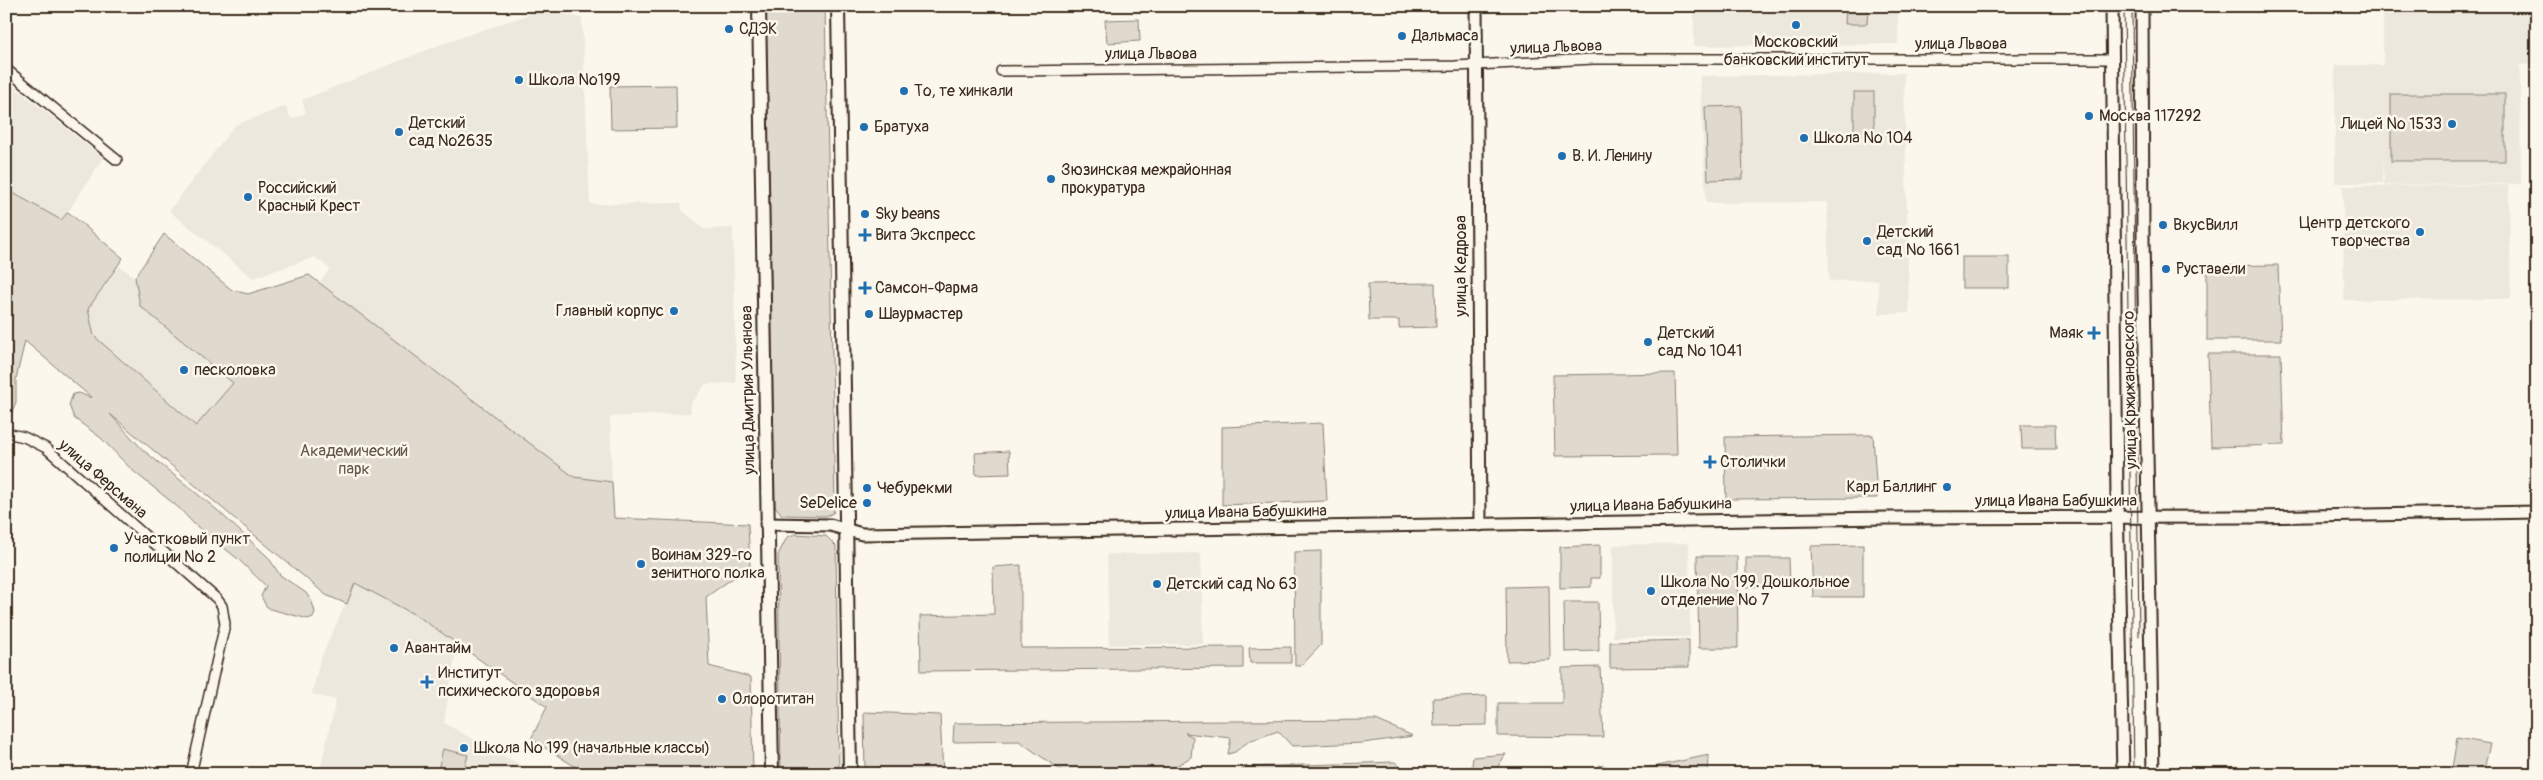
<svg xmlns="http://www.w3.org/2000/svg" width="2543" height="780" viewBox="0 0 2543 780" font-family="Pangolin,sans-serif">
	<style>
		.built { fill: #ede8dd }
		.green { fill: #dfd9ce; stroke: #8d8276 }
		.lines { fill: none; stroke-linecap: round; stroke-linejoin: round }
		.minor-casing { stroke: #3b2a1e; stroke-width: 12 }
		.tertiary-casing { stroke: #3b2a1e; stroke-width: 15 }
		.secondary-casing { stroke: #3b2a1e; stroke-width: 16 }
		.minor { stroke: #fbf7ec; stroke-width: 9 }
		.tertiary { stroke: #fbf7ec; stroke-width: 11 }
		.secondary { stroke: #fbf7ec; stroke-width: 12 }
		.tram { stroke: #3b2a1e; stroke-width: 1 }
		.poi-dot { fill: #1f6fb2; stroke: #fbf7ec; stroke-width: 2 }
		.labels { text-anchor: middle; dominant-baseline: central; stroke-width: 5; stroke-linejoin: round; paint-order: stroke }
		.poi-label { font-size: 16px; fill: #3b2a1e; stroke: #fbf7ec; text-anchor: start }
		.street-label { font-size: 16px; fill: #3b2a1e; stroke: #fbf7ec }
		.park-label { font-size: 16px; fill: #64564a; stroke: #fbf7ec }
	</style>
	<rect width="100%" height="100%" fill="#fbf7ec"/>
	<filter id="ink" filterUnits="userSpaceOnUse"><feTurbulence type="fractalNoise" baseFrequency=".02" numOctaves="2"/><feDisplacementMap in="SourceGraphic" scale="10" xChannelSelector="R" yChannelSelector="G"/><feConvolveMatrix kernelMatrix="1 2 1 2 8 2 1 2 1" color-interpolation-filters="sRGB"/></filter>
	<g filter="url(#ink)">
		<g class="built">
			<path d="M 1694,6 L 1898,6 L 1898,44 L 1694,46 Z"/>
			<path d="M 2383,6 L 2537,6 L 2537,64 L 2520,65 L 2521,184 L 2384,185 L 2383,152 L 2383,183 L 2335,183 L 2335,65 L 2383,65 Z"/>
			<path d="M 541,10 L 582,18 L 590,204 L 681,203 L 682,210 L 704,229 L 733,228 L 736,383 L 706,384 L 690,404 L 691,413 L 610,417 L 612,482 L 574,477 L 319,283 L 330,269 L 315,257 L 253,278 L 169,211 L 235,125 L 286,106 L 291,119 L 306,113 L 302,100 L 442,44 Z"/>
			<path d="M 1904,73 L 1909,313 L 1879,314 L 1878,280 L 1829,281 L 1827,202 L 1706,203 L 1700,76 Z"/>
			<path d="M 6,80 L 103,158 L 62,221 L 6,189 Z"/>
			<path d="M 2509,185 L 2511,299 L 2344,300 L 2343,186 Z"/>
			<path d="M 119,266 L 135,277 L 140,306 L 233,383 L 196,426 L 94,336 L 88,309 Z"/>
			<path d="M 1689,543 L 1690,637 L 1613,637 L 1613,545 Z"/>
			<path d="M 1201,553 L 1203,644 L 1109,645 L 1107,554 Z"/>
			<path d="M 355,583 L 419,617 L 457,645 L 444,723 L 537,774 L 319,774 L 336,700 L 312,694 L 320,660 Z"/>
		</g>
		<g class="green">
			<path d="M 766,6 L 825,6 L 835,507 L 833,513 L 826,516 L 782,515 L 775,506 Z"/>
			<path d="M 1846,6 L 1868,6 L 1867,24 L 1845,24 Z"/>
			<path d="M 1139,19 L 1140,41 L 1107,43 L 1105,20 Z"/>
			<path d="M 676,85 L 677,128 L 611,129 L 610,86 Z"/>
			<rect x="1854" y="92" width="20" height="44"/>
			<rect x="2391" y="94" width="114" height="67"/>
			<path d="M 1741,106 L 1743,179 L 1708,180 L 1705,107 Z"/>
			<path d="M 6,189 L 61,220 L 68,212 L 123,258 L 88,309 L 94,336 L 196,426 L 233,383 L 140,306 L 135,277 L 164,234 L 232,290 L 248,294 L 309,275 L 574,477 L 612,482 L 614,518 L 748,524 L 750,566 L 706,597 L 709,666 L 751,677 L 753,774 L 587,774 L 531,739 L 547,707 L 419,617 L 355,583 L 347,604 L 326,595 L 110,414 L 143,450 L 216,509 L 268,557 L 280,575 L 306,593 L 312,602 L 315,612 L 313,617 L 308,619 L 270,609 L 266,606 L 261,596 L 266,586 L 238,559 L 194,524 L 179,508 L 132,470 L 101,438 L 74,418 L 69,405 L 73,394 L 79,393 L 92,398 L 25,341 L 16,379 L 16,402 L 12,412 L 6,413 Z"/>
			<rect x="1962" y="257" width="47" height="31"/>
			<path d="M 2278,265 L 2281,340 L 2207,340 L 2207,266 Z"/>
			<path d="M 1435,283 L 1436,327 L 1399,328 L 1399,320 L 1369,320 L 1368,284 Z"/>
			<path d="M 2208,354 L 2281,354 L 2284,445 L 2211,447 Z"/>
			<path d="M 1675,373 L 1677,455 L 1555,456 L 1553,375 Z"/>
			<path d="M 1323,423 L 1327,501 L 1222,505 L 1222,427 Z"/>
			<path d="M 2021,425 L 2055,425 L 2056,449 L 2022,449 Z"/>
			<path d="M 1873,435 L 1877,498 L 1726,499 L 1725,437 Z"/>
			<path d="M 1009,451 L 1010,474 L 976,475 L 975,453 Z"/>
			<path d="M 795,534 L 826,536 L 836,546 L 839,774 L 781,774 L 778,555 L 787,537 Z"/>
			<path d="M 1600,545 L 1600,578 L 1591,578 L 1591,587 L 1560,588 L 1560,547 Z"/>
			<path d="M 1863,545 L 1863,597 L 1813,597 L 1811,546 Z"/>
			<path d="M 1321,551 L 1321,645 L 1301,666 L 1295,666 L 1294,552 Z"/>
			<path d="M 1697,556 L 1737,556 L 1738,648 L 1699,648 Z"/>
			<path d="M 1746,558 L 1789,558 L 1790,586 L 1746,587 Z"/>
			<path d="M 1021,565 L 1021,648 L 1243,647 L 1243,668 L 921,671 L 920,616 L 994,614 L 993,567 Z"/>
			<path d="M 1549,586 L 1550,660 L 1507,661 L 1506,587 Z"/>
			<path d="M 1564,602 L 1598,602 L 1599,651 L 1565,652 Z"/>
			<path d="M 1689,640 L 1689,667 L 1610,668 L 1610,642 Z"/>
			<path d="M 1291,647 L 1291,663 L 1250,663 L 1249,648 Z"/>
			<path d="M 1600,667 L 1603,737 L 1498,736 L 1498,703 L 1562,703 L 1562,668 Z"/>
			<path d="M 1487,696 L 1487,725 L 1434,726 L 1433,698 Z"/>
			<path d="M 864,712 L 940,715 L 943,774 L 865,774 Z"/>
			<path d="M 1376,720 L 1413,736 L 1363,743 L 1292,746 L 1278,731 L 1249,741 L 1235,752 L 1228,754 L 1231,738 L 1185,733 L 1193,737 L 1191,757 L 1163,774 L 1066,774 L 1019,741 L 953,742 L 954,723 Z"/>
			<path d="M 2457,738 L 2490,744 L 2483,774 L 2451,774 Z"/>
			<path d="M 443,749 L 468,755 L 463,774 L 437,774 Z"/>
			<path d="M 1506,754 L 1493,774 L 1471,774 L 1473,757 Z"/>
			<path d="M 1709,755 L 1708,774 L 1595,774 L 1599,765 L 1629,772 Z"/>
			<path d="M 1395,762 L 1408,774 L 1235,774 L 1246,767 Z"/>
		</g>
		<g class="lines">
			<g class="minor-casing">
				<g id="minor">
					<path d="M 6,69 L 117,160"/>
					<path d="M 1001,71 L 1455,66 L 1594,59 L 2112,59"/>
					<path d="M 6,433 L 24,437 L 46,448 L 217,599 L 222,606 L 225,624 L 191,774"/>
				</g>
			</g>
			<g class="tertiary-casing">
				<g id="tertiary">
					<path d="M 1476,6 L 1480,525"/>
					<path d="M 2112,6 L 2117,500 L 2123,774"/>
					<path d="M 2142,6 L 2143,239 L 2153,774"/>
					<path d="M 766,524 L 830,525 L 862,534 L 1888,518 L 2253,517 L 2537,512"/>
				</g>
			</g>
			<g class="secondary-casing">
				<g id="secondary">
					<path d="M 759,6 L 772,774"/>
					<path d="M 838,6 L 850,774"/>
				</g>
			</g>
			<use href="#minor" class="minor"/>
			<use href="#tertiary" class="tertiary"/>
			<use href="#secondary" class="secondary"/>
			<g class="tram">
				<path d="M 2124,6 L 2134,774"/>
				<path d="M 2132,6 L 2139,636"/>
			</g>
		</g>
	</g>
	<g class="poi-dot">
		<circle cx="1796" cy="25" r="5"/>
		<circle cx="729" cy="29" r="5"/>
		<circle cx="1402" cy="36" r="5"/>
		<circle cx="519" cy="80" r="5"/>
		<circle cx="904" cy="91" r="5"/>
		<circle cx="2089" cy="116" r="5"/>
		<circle cx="2452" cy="124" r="5"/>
		<circle cx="864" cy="127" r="5"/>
		<circle cx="399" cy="132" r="5"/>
		<circle cx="1804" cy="138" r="5"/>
		<circle cx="1562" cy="156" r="5"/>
		<circle cx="1051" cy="179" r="5"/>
		<circle cx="248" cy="197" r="5"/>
		<circle cx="865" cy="214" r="5"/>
		<circle cx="2163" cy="225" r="5"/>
		<circle cx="2420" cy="232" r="5"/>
		<path d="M862.5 227.5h5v5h5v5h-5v5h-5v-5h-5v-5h5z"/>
		<circle cx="1867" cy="241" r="5"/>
		<circle cx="2166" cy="269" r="5"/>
		<path d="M862.5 280.5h5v5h5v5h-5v5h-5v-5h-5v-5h5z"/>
		<circle cx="674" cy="311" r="5"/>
		<circle cx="869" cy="314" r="5"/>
		<path d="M2091.5 325.5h5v5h5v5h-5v5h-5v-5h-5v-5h5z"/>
		<circle cx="1648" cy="342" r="5"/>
		<circle cx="184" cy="370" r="5"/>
		<path d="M1707.5 454.5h5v5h5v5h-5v5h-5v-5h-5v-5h5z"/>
		<circle cx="1947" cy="487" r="5"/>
		<circle cx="867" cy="488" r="5"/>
		<circle cx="867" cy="503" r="5"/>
		<circle cx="114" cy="548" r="5"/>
		<circle cx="641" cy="564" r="5"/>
		<circle cx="1157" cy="584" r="5"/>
		<circle cx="1651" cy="591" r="5"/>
		<circle cx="394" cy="648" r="5"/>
		<path d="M424.5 674.5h5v5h5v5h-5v5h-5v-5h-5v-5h5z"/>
		<circle cx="722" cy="699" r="5"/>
		<circle cx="464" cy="748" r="5"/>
	</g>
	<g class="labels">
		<g class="poi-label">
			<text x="739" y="29">СДЭК</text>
			<text x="1412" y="36">Дальмаса</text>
			<text x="1796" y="42" text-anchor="middle">Московский<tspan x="1796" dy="18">банковский институт</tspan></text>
			<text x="529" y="80">Школа №199</text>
			<text x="914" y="91">То, те хинкали</text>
			<text x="2099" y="116">Москва 117292</text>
			<text x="409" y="123">Детский<tspan x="409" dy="18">сад №2635</tspan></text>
			<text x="2442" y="124" text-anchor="end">Лицей № 1533</text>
			<text x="874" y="127">Братуха</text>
			<text x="1814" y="138">Школа № 104</text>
			<text x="1572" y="156">В. И. Ленину</text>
			<text x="1061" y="170">Зюзинская межрайонная<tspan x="1061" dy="18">прокуратура</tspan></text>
			<text x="258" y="188">Российский<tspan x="258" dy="18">Красный Крест</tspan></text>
			<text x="875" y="214">Sky beans</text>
			<text x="2410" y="223" text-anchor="end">Центр детского<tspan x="2410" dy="18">творчества</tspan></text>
			<text x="2173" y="225">ВкусВилл</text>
			<text x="1877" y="232">Детский<tspan x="1877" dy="18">сад № 1661</tspan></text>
			<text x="875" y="235">Вита Экспресс</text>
			<text x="2176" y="269">Руставели</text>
			<text x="875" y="288">Самсон-Фарма</text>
			<text x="664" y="311" text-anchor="end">Главный корпус</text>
			<text x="879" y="314">Шаурмастер</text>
			<text x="1658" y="333">Детский<tspan x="1658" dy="18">сад № 1041</tspan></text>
			<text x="2084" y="333" text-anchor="end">Маяк</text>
			<text x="194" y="370">песколовка</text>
			<text x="1720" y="462">Столички</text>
			<text x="1937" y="487" text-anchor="end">Карл Баллинг</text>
			<text x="877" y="488">Чебурекми</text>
			<text x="857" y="503" text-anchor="end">SeDelice</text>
			<text x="124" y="539">Участковый пункт<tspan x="124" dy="18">полиции № 2</tspan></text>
			<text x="651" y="555">Воинам 329-го<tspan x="651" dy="18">зенитного полка</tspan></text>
			<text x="1661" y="582">Школа № 199. Дошкольное<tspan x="1661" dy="18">отделение № 7</tspan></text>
			<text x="1167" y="584">Детский сад № 63</text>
			<text x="404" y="648">Авантайм</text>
			<text x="438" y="673">Институт<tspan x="438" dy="18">психического здоровья</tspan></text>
			<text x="732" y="699">Олоротитан</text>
			<text x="474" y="748">Школа № 199 (начальные классы)</text>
		</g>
		<g class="street-label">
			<text x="1961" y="44">улица Львова</text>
			<text transform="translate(1556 47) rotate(-2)">улица Львова</text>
			<text x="1151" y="54">улица Львова</text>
			<text transform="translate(1461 266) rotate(-90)">улица Кедрова</text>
			<text transform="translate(748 390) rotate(-91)">улица Дмитрия Ульянова</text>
			<text transform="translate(2130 390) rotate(-91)">улица Кржижановского</text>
			<text transform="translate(103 479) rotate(41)">улица Ферсмана</text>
			<text x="2056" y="501">улица Ивана Бабушкина</text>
			<text transform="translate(1651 505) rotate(-1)">улица Ивана Бабушкина</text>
			<text transform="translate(1246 512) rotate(-1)">улица Ивана Бабушкина</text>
		</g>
		<g class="park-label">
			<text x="354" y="451">Академический<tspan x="354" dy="18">парк</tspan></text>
		</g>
	</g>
	<rect width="2543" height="780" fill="none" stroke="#fbf7ec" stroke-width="25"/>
	<rect x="12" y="12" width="2518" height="755" fill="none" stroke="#3b2a1e" stroke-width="2" filter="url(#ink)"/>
</svg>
